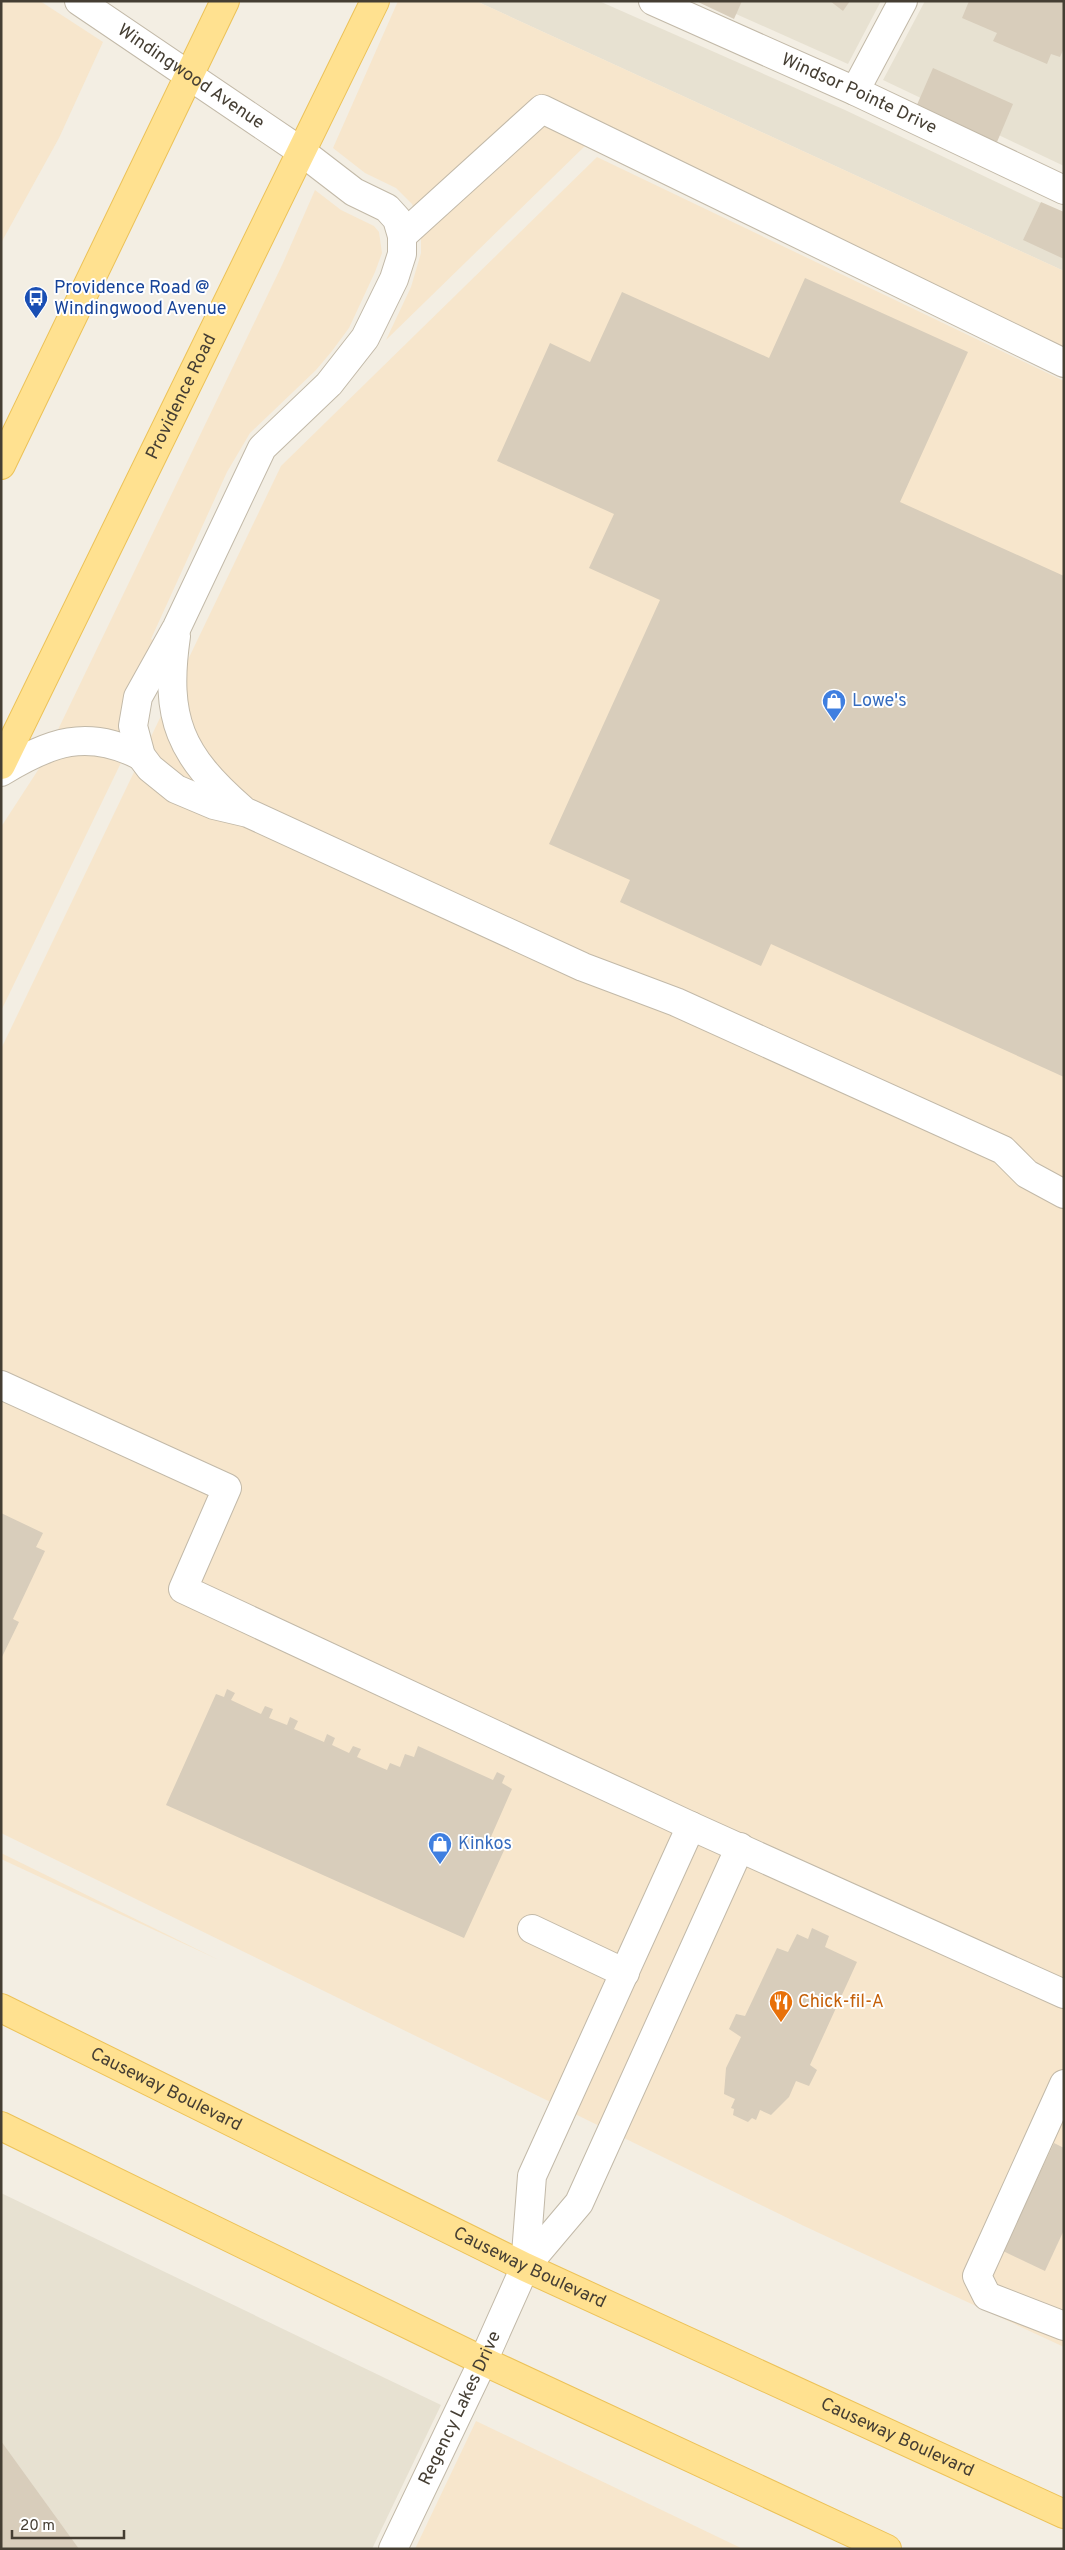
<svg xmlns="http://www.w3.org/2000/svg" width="1065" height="2550" viewBox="0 0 1065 2550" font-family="Overpass,sans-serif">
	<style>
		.residential { fill: #e7e1d1 }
		.commercial { fill: #f7e6cc }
		.building { fill: #d8cdbb }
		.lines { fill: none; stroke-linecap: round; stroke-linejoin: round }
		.minor-casing { stroke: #c2b9a8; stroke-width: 30 }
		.major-casing { stroke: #ecc258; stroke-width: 30 }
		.minor { stroke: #fff; stroke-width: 28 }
		.major { stroke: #ffe190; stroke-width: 28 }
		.labels { text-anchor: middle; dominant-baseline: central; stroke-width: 4; stroke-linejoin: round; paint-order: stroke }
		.street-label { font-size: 18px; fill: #453e33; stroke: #fff }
		.transit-label { font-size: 18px; fill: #164399; stroke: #fff; text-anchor: start }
		.shop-label { font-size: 18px; fill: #366cbe; stroke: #fff; text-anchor: start }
		.food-label { font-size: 18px; fill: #c56008; stroke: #fff; text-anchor: start }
	</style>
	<rect width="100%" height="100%" fill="#f3eee3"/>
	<g class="residential">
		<path d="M 476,1 L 599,1 L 845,110 L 1064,214 L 1064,271 Z"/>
		<path d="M 707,1 L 881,1 L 848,64 Z"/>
		<path d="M 925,1 L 1064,1 L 1064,166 L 883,80 Z"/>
		<path d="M 1,2193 L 441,2405 L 372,2549 L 1,2549 Z"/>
	</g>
	<g class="commercial">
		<path d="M 1,1 L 40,1 L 103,42 L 59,138 L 1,243 Z"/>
		<path d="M 398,1 L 476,1 L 1064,271 L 1064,360 L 587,144 L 386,340 L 411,287 L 421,253 L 421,228 L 412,204 L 396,188 L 365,173 L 333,148 Z"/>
		<path d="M 597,157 L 1064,381 L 1064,2347 L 804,2226 L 1,1833 L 1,1049 L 281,466 Z"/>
		<path d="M 315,190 L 341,210 L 374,226 L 379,232 L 382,253 L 375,272 L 349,328 L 332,351 L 316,370 L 250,433 L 227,472 L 151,639 L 175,651 L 1,1011 L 1,827 L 40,767 L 283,263 Z"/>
		<path d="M 1,1853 L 219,1960 L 1,1859 Z"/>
		<path d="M 476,2421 L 743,2549 L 415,2549 Z"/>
	</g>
	<g class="building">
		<path d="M 696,1 L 742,1 L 734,19 Z"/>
		<path d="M 830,1 L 850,1 L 843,11 Z"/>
		<path d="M 969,1 L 1064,1 L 1064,48 L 1060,57 L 1051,54 L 1047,64 L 993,41 L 997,33 L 962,18 Z"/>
		<path d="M 933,68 L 1013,104 L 997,142 L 916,107 Z"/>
		<path d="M 1041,202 L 1064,212 L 1064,259 L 1023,240 Z"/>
		<path d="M 805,278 L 968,352 L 900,502 L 1064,576 L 1064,1077 L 771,944 L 761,966 L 620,902 L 630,880 L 549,844 L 660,600 L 589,568 L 614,514 L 497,461 L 550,343 L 590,362 L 622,292 L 769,358 Z"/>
		<path d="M 1,1513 L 43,1533 L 36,1547 L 45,1551 L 13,1619 L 19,1622 L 1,1659 Z"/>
		<path d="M 227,1689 L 235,1693 L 231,1700 L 261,1714 L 265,1706 L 273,1709 L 269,1718 L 287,1725 L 290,1717 L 298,1721 L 294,1729 L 324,1742 L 327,1734 L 335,1738 L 332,1745 L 349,1753 L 353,1746 L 361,1749 L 357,1757 L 387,1770 L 390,1763 L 400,1767 L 405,1754 L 414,1757 L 418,1746 L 493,1780 L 497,1772 L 505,1776 L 502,1783 L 512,1789 L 490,1839 L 506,1846 L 464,1938 L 166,1805 L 216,1694 L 224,1697 Z"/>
		<path d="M 812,1928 L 829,1936 L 825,1947 L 857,1962 L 810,2065 L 817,2070 L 809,2086 L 796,2081 L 789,2097 L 771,2115 L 760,2110 L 756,2120 L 752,2118 L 748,2122 L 733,2115 L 734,2109 L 731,2108 L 735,2099 L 724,2094 L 726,2068 L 741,2037 L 729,2029 L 736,2014 L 745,2016 L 777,1948 L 788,1952 L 797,1934 L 808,1939 Z"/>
		<path d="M 1054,2143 L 1064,2148 L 1064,2230 L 1045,2271 L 1003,2251 Z"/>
		<path d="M 1,2441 L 79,2549 L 1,2549 Z"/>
	</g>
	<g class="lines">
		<g class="minor-casing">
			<g id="minor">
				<path id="s1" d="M 79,1 L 302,152 L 354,192 L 387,208 L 397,219 L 402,236 L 402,254 L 394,279 L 365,338 L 329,384 L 262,448 L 177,627 L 138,697 L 133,726 L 141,756 L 150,768 L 176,789 L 214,805 L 248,813 L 583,967 L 676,1002 L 1003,1150 L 1027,1174 L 1064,1194"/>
				<path id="s2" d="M 653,1 L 855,91 L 1064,190"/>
				<path d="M 855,91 L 903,1"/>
				<path d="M 402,236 L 542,109 L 1064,363"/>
				<path d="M 176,636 C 164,719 180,755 242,809"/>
				<path d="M 1,772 C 50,742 87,728 141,756"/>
				<path d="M 1,1385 L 227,1488 L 183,1589 L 691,1826 L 1064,1994"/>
				<path d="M 532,1929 L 625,1973"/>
				<path d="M 1064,2084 L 977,2276 L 987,2296 L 1064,2326"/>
				<path d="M 525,2267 L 532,2176 L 691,1826"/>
				<path id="s3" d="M 393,2549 L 483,2361 L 525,2267 L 579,2203 L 740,1847"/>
			</g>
		</g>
		<g class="major-casing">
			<g id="major">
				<path d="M 1,465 L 225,1"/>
				<path id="s4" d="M 1,765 L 375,1"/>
				<path id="s5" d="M 1,2008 L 525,2267 L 1064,2514"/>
				<path d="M 1,2126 L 483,2361 L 887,2549"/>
			</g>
		</g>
		<use href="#minor" class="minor"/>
		<use href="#major" class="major"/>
	</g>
	<defs>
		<g id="bus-pin" transform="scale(1.25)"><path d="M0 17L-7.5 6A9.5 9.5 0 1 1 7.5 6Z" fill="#1a4fb4" stroke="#fff"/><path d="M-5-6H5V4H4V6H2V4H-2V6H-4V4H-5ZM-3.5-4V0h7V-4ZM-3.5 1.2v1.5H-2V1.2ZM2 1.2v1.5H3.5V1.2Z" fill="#fff"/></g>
		<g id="shop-pin" transform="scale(1.25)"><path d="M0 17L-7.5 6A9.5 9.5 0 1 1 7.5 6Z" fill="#3f7fe0" stroke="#fff"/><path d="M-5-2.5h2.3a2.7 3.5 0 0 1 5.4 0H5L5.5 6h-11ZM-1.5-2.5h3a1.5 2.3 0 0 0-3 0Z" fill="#fff"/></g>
		<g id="restaurant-pin" transform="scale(1.25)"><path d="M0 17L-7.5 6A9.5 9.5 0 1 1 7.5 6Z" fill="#e8710a" stroke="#fff"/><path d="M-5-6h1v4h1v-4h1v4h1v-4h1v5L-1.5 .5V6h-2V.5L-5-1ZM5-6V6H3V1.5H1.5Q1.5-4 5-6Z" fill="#fff"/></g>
	</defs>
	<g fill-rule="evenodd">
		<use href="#bus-pin" x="36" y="298"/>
		<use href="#shop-pin" x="834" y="701"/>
		<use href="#shop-pin" x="440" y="1844"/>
		<use href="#restaurant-pin" x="781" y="2002"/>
	</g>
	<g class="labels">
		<g class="street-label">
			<text stroke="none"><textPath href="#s1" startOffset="135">Windingwood Avenue</textPath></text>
			<text stroke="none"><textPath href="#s2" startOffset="226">Windsor Pointe Drive</textPath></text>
			<text stroke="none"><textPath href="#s4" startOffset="410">Providence Road</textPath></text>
			<text stroke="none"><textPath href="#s5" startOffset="184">Causeway Boulevard</textPath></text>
			<text stroke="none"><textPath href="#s5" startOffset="589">Causeway Boulevard</textPath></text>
			<text stroke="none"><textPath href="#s3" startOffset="156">Regency Lakes Drive</textPath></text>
			<text stroke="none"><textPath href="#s5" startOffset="994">Causeway Boulevard</textPath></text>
		</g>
		<g class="transit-label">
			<text x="54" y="288">Providence Road @<tspan x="54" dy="21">Windingwood Avenue</tspan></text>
		</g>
		<g class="shop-label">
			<text x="852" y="701">Lowe's</text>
			<text x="458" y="1844">Kinkos</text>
		</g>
		<g class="food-label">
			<text x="798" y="2002">Chick-fil-A</text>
		</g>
	</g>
	<rect width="1065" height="2550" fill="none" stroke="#453e33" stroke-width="5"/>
	<path d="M12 2530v8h112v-8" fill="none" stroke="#453e33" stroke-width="2.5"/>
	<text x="20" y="2530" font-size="15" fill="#453e33" stroke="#ffffff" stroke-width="4" paint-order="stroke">20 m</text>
</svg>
